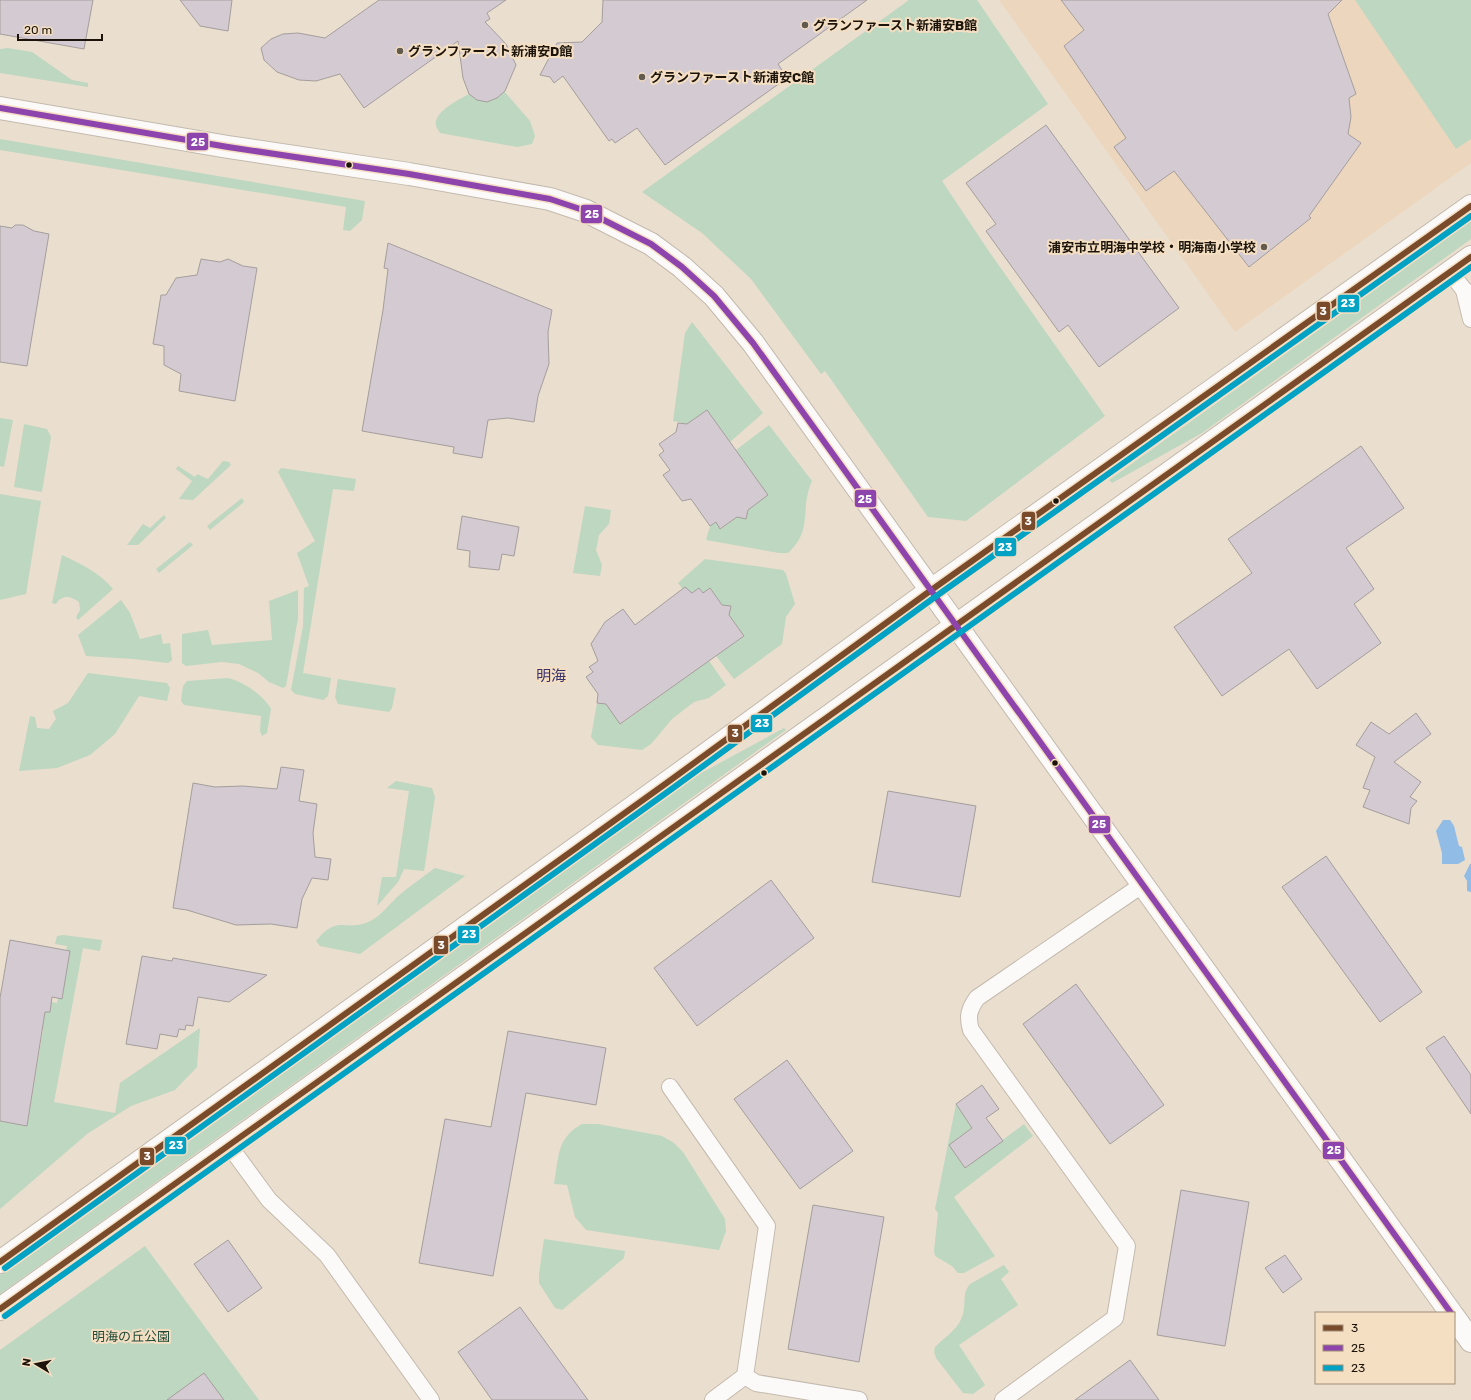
<svg xmlns="http://www.w3.org/2000/svg" width="1471" height="1400" viewBox="0 0 1471 1400" font-family="Rubik,'Noto Sans JP',sans-serif">
	<style>
		.built { fill: #ecd7be }
		.green { fill: #bdd7c0 }
		.water { fill: #91bce6 }
		.building { fill: #d3cad2; stroke: #a59e9c }
		.lines { fill: none; stroke-linecap: round; stroke-linejoin: round }
		.service-casing { stroke: #c3baae; stroke-width: 18 }
		.tertiary-casing { stroke: #c3baae; stroke-width: 24 }
		.service { stroke: #fcfaf8; stroke-width: 16 }
		.tertiary { stroke: #fcfaf8; stroke-width: 22 }
		.bus-1-casing { stroke: #f5dfc3; stroke-width: 9 }
		.bus-2-casing { stroke: #f5dfc3; stroke-width: 9 }
		.bus-3-casing { stroke: #f5dfc3; stroke-width: 9 }
		.bus-1 { stroke: #7a4b2a; stroke-width: 6 }
		.bus-2 { stroke: #8e44ad; stroke-width: 6 }
		.bus-3 { stroke: #01a2c4; stroke-width: 6 }
		.poi-dot { fill: #645b4f; stroke: #f5dfc3; stroke-width: 1.5 }
		.bus-dot { fill: #1c140a; stroke: #f5dfc3; stroke-width: 1.5 }
		.labels { text-anchor: middle; dominant-baseline: central; stroke-width: 4; stroke-linejoin: round; paint-order: stroke }
		.poi-label { font-size: 13px; font-weight: bold; fill: #1c140a; stroke: #f5dfc3; text-anchor: start }
		.park-label { font-size: 13px; fill: #1f4b38; stroke: #f5dfc3 }
		.quarter-label { font-size: 15px; fill: #36326e; stroke: #f5dfc3 }
		.line-badge { stroke: #f5dfc3; stroke-width: 1.5 }
		.badge-label { font-size: 11px; text-anchor: middle; font-weight: bold; fill: #fff }
	</style>
	<rect width="100%" height="100%" fill="#eadece"/>
	<path class="built" d="M 999,0 L 1471,0 L 1471,163 L 1235,332 Z"/>
	<g class="green">
		<path d="M 909,0 L 977,0 L 1048,104 L 942,181 L 988,250 L 1105,416 L 966,521 L 928,517 L 825,371 L 821,374 L 751,279 L 702,233 L 642,192 Z"/>
		<path d="M 1355,0 L 1471,0 L 1471,139 L 1456,149 Z"/>
		<path d="M 8,48 L 32,52 L 72,80 L 88,83 L 88,87 L 0,73 L 0,49 Z"/>
		<path d="M 504,91 L 530,121 L 535,136 L 532,144 L 517,147 L 440,133 C 439,131 436,127 436,125 C 433,112 460,99 469,94 C 480,105 494,103 504,91 Z"/>
		<path d="M 0,139 L 365,201 L 362,220 L 350,231 L 343,230 L 346,207 L 0,150 Z"/>
		<path d="M 1471,221 L 1471,239 L 1202,433 L 1112,483 L 1109,480 Z"/>
		<path d="M 692,322 L 763,413 L 730,442 L 707,410 L 687,424 L 673,421 L 685,333 Z"/>
		<path d="M 0,418 L 13,420 L 4,467 L 0,466 Z"/>
		<path d="M 24,424 L 47,429 L 51,437 L 42,492 L 14,487 Z"/>
		<path d="M 769,425 L 812,481 C 799,510 814,529 788,553 L 779,553 L 706,540 L 710,526 L 716,522 L 721,529 L 737,517 L 746,518 L 748,510 L 736,450 Z"/>
		<path d="M 223,461 L 229,462 L 231,465 L 193,500 L 179,499 L 192,481 L 176,469 L 178,466 L 195,477 L 197,474 L 208,479 Z"/>
		<path d="M 281,468 L 356,479 L 354,491 L 333,489 L 303,673 L 331,678 L 328,696 L 323,700 L 295,694 L 291,690 L 303,626 L 304,588 L 309,586 L 297,553 L 315,541 L 278,472 Z"/>
		<path d="M 0,494 L 41,501 L 26,594 L 0,600 Z"/>
		<path d="M 242,498 L 244,502 L 210,530 L 207,526 Z"/>
		<path d="M 585,506 L 611,510 L 609,524 L 599,535 L 596,550 L 602,565 L 600,576 L 573,573 Z"/>
		<path d="M 164,515 L 166,518 L 138,545 L 127,545 L 143,524 L 150,528 Z"/>
		<path d="M 190,542 L 193,545 L 159,573 L 156,569 Z"/>
		<path d="M 62,555 C 81,564 99,572 113,589 L 78,620 L 76,617 L 80,610 L 79,602 C 71,596 62,594 56,604 L 52,603 Z"/>
		<path d="M 705,559 L 783,570 L 786,574 L 795,604 L 786,617 L 782,644 L 734,679 L 716,656 L 744,636 L 729,615 L 731,606 L 722,605 L 710,588 L 703,593 L 699,588 L 688,596 L 678,583 Z"/>
		<path d="M 298,590 L 298,618 L 286,686 L 283,688 L 269,682 L 258,673 L 239,664 L 222,662 L 186,666 L 182,663 L 182,634 L 208,630 L 212,645 L 272,640 L 269,601 Z"/>
		<path d="M 121,600 L 130,613 L 140,639 L 161,634 L 163,644 L 170,643 L 172,660 L 168,663 L 134,659 L 86,656 L 78,635 Z"/>
		<path d="M 709,661 L 726,685 L 709,698 L 694,702 L 672,719 L 651,744 L 642,750 L 598,745 L 591,737 L 597,703 L 606,704 L 621,724 Z"/>
		<path d="M 88,673 L 167,683 L 170,688 L 167,701 L 139,696 L 115,734 L 90,755 L 57,768 L 19,771 L 30,716 L 35,717 L 37,728 L 49,729 L 56,719 L 53,711 L 68,703 Z"/>
		<path d="M 228,678 C 244,682 263,695 271,709 L 267,733 L 262,736 L 260,731 L 261,716 L 184,705 L 181,701 L 183,686 L 187,681 Z"/>
		<path d="M 338,679 L 396,688 L 392,708 L 389,712 L 338,704 L 335,697 Z"/>
		<path d="M 784,728 L 786,730 L 0,1294 L 0,1275 L 694,777 Z"/>
		<path d="M 396,781 L 432,788 L 435,797 L 425,865 L 424,871 L 404,869 L 398,882 L 377,906 L 382,877 L 396,877 L 409,791 L 387,788 Z"/>
		<path d="M 435,868 L 465,876 L 360,954 L 320,946 L 316,941 C 338,914 345,932 368,922 C 380,917 387,907 396,898 C 408,887 422,878 435,868 Z"/>
		<path d="M 63,935 L 102,940 L 100,951 L 83,948 L 54,1102 L 115,1113 L 120,1083 L 200,1028 L 197,1067 L 175,1090 L 131,1106 L 87,1134 L 0,1209 L 0,1121 L 27,1126 L 43,1030 L 0,1023 L 26,997 L 57,1003 L 67,946 L 55,944 L 57,936 Z"/>
		<path d="M 956,1104 L 972,1128 L 949,1145 L 965,1168 L 1024,1124 L 1033,1136 L 954,1197 L 995,1256 L 964,1273 L 958,1273 L 952,1266 L 935,1256 L 934,1251 L 938,1213 L 935,1209 Z"/>
		<path d="M 582,1124 L 598,1124 L 662,1136 L 674,1143 L 683,1152 L 725,1219 L 726,1231 L 719,1250 L 586,1230 L 575,1217 L 567,1185 L 554,1184 C 559,1158 556,1138 582,1124 Z"/>
		<path d="M 544,1239 L 625,1251 L 624,1258 L 562,1310 L 555,1308 L 539,1283 L 539,1274 Z"/>
		<path d="M 145,1246 L 259,1400 L 0,1400 L 0,1350 Z"/>
		<path d="M 1004,1265 L 1009,1272 L 1001,1279 L 1018,1305 L 959,1345 L 985,1385 L 973,1394 L 963,1393 L 936,1358 L 934,1352 L 935,1347 C 946,1336 959,1329 963,1314 C 966,1303 962,1293 970,1284 Z"/>
	</g>
	<g class="water">
		<path d="M 1443,820 L 1450,820 L 1454,826 L 1459,846 L 1462,847 L 1465,860 L 1458,864 L 1442,864 L 1442,853 L 1436,831 Z"/>
		<path d="M 1470,864 L 1471,864 L 1471,892 L 1467,891 L 1467,881 L 1464,876 Z"/>
	</g>
	<g class="building">
		<path d="M 0,0 L 93,0 L 84,49 L 0,34 Z"/>
		<path d="M 180,0 L 232,0 L 228,31 L 200,26 Z"/>
		<path d="M 379,0 L 506,0 L 487,13 L 490,19 L 485,22 L 506,44 L 516,65 L 505,91 L 497,98 L 487,102 L 477,100 L 469,94 L 463,78 L 458,41 L 364,108 L 340,74 L 316,81 L 299,80 L 277,72 L 264,60 L 261,48 L 271,39 L 283,34 L 298,33 L 325,38 Z"/>
		<path d="M 603,0 L 867,0 L 778,64 L 787,78 L 665,165 L 637,128 L 615,143 L 612,139 L 609,141 L 563,76 L 554,83 L 550,77 L 540,75 L 557,43 L 582,42 L 602,22 Z"/>
		<path d="M 1061,0 L 1342,0 L 1328,14 L 1356,94 L 1349,98 L 1351,117 L 1348,134 L 1361,143 L 1309,216 L 1311,218 L 1249,267 L 1174,171 L 1146,191 L 1114,147 L 1126,138 L 1064,46 L 1084,30 Z"/>
		<path d="M 1046,125 L 1179,308 L 1099,367 L 1068,325 L 1059,332 L 986,231 L 996,224 L 966,183 Z"/>
		<path d="M 15,225 L 23,225 L 34,231 L 49,234 L 27,366 L 0,362 L 0,226 L 12,228 Z"/>
		<path d="M 388,243 L 552,310 L 548,332 L 549,364 L 538,396 L 534,422 L 508,418 L 488,420 L 482,458 L 453,453 L 454,447 L 362,431 L 383,310 L 388,269 L 384,268 Z"/>
		<path d="M 201,259 L 220,262 L 228,259 L 243,266 L 257,268 L 235,401 L 179,391 L 181,374 L 164,365 L 164,346 L 153,344 L 161,295 L 166,295 L 176,278 L 197,275 Z"/>
		<path d="M 707,410 L 768,495 L 748,510 L 746,519 L 737,517 L 720,529 L 716,522 L 710,526 L 691,499 L 682,501 L 663,475 L 670,470 L 659,455 L 664,451 L 659,444 L 676,432 L 678,423 L 687,424 Z"/>
		<path d="M 1361,446 L 1404,508 L 1346,548 L 1374,589 L 1354,604 L 1381,643 L 1317,689 L 1289,649 L 1222,696 L 1174,627 L 1252,573 L 1228,539 Z"/>
		<path d="M 462,516 L 519,527 L 514,556 L 502,554 L 499,570 L 469,567 L 470,551 L 457,549 Z"/>
		<path d="M 685,587 L 692,593 L 699,588 L 703,593 L 710,588 L 722,605 L 731,606 L 729,615 L 744,636 L 620,724 L 606,704 L 597,703 L 598,694 L 586,677 L 593,672 L 589,667 L 598,661 L 591,644 L 605,622 L 623,609 L 635,625 Z"/>
		<path d="M 1416,713 L 1431,734 L 1394,762 L 1421,782 L 1410,797 L 1417,801 L 1411,808 L 1409,824 L 1363,807 L 1370,790 L 1363,788 L 1375,757 L 1356,745 L 1371,722 L 1389,734 Z"/>
		<path d="M 281,767 L 304,770 L 299,801 L 317,804 L 313,833 L 315,857 L 331,859 L 328,880 L 312,878 L 302,899 L 297,928 L 271,924 L 236,925 L 187,910 L 173,908 L 193,783 L 215,787 L 243,786 L 277,789 Z"/>
		<path d="M 888,791 L 976,806 L 960,897 L 872,882 Z"/>
		<path d="M 1326,856 L 1422,992 L 1380,1022 L 1282,887 Z"/>
		<path d="M 771,880 L 814,938 L 697,1026 L 654,968 Z"/>
		<path d="M 10,940 L 70,951 L 62,999 L 52,997 L 50,1012 L 45,1012 L 27,1126 L 0,1121 L 0,998 Z"/>
		<path d="M 142,956 L 172,961 L 173,958 L 267,975 L 229,1002 L 198,997 L 193,1026 L 186,1025 L 185,1030 L 179,1029 L 177,1037 L 160,1034 L 157,1049 L 126,1044 Z"/>
		<path d="M 1076,984 L 1164,1105 L 1110,1144 L 1023,1024 Z"/>
		<path d="M 508,1031 L 606,1048 L 596,1105 L 526,1093 L 493,1276 L 419,1263 L 445,1119 L 491,1127 Z"/>
		<path d="M 1444,1036 L 1471,1075 L 1471,1114 L 1426,1048 Z"/>
		<path d="M 787,1060 L 853,1151 L 800,1189 L 734,1099 Z"/>
		<path d="M 982,1085 L 999,1109 L 986,1118 L 1003,1141 L 965,1168 L 949,1145 L 972,1128 L 956,1104 Z"/>
		<path d="M 1181,1190 L 1249,1202 L 1225,1346 L 1157,1335 Z"/>
		<path d="M 813,1205 L 884,1217 L 859,1362 L 788,1349 Z"/>
		<path d="M 228,1240 L 262,1288 L 228,1312 L 194,1264 Z"/>
		<path d="M 1285,1255 L 1302,1279 L 1283,1293 L 1265,1268 Z"/>
		<path d="M 520,1307 L 588,1400 L 492,1400 L 458,1352 Z"/>
		<path d="M 1130,1360 L 1159,1400 L 1075,1400 Z"/>
		<path d="M 204,1373 L 224,1400 L 167,1400 Z"/>
	</g>
	<g class="lines">
		<g class="service-casing">
			<g id="service">
				<path d="M 1450,272 L 1464,290 L 1471,294"/>
				<path d="M 1464,290 L 1471,319"/>
				<path d="M 670,1087 L 767,1226 L 745,1376 L 756,1383 L 859,1400"/>
				<path d="M 228,1144 L 269,1200 L 327,1255 L 431,1400"/>
				<path d="M 713,1400 L 745,1376"/>
				<path d="M 1003,1400 L 1115,1318 L 1127,1246 L 971,1030 C 967,1017 969,1009 977,998 L 1142,885"/>
			</g>
		</g>
		<g class="tertiary-casing">
			<g id="tertiary">
				<path d="M 0,108 L 228,147 L 409,174 L 550,199 L 586,211 L 651,244 L 682,267 L 714,296 L 753,343 L 1451,1313"/>
				<path d="M 0,1262 L 668,782 L 930,591 L 1471,206"/>
				<path d="M 0,1309 L 1471,257"/>
				<path d="M 1454,1317 L 1471,1341"/>
			</g>
		</g>
		<use href="#service" class="service"/>
		<use href="#tertiary" class="tertiary"/>
		<g class="bus-1-casing">
			<g id="bus-1">
				<path d="M 0,1262 L 668,782 L 930,591 L 1471,206"/>
				<path d="M 0,1309 L 1471,257"/>
			</g>
		</g>
		<g class="bus-2-casing">
			<path id="bus-2" d="M 0,108 L 228,147 L 409,174 L 550,199 L 586,211 L 651,244 L 682,267 L 714,296 L 753,343 L 1451,1313"/>
		</g>
		<g class="bus-3-casing">
			<g id="bus-3">
				<path d="M 5,1268 L 673,788 L 935,597 L 1471,216"/>
				<path d="M 5,1316 L 1471,267"/>
			</g>
		</g>
		<use href="#bus-1" class="bus-1"/>
		<use href="#bus-2" class="bus-2"/>
		<use href="#bus-3" class="bus-3"/>
	</g>
	<g class="poi-dot">
		<circle cx="805" cy="25" r="4"/>
		<circle cx="400" cy="51" r="4"/>
		<circle cx="642" cy="77" r="4"/>
		<circle cx="1264" cy="247" r="4"/>
	</g>
	<g class="bus-dot">
		<circle cx="349" cy="165" r="3.5"/>
		<circle cx="1056" cy="501" r="3.5"/>
		<circle cx="1055" cy="763" r="3.5"/>
		<circle cx="764" cy="773" r="3.5"/>
	</g>
	<g class="labels">
		<g class="poi-label">
			<text x="813" y="25">グランファースト新浦安B館</text>
			<text x="408" y="51">グランファースト新浦安D館</text>
			<text x="650" y="77">グランファースト新浦安C館</text>
			<text x="1256" y="247" text-anchor="end">浦安市立明海中学校・明海南小学校</text>
		</g>
		<g class="park-label">
			<text x="131" y="1336">明海の丘公園</text>
		</g>
		<g class="quarter-label">
			<text x="551" y="676">明海</text>
		</g>
	</g>
	<g class="line-badge">
		<rect x="186" y="132" width="23" height="19" rx="4" fill="#8e44ad"/>
		<rect x="580" y="204" width="23" height="20" rx="4" fill="#8e44ad"/>
		<rect x="1337" y="294" width="23" height="19" rx="4" fill="#01a2c4"/>
		<rect x="1316" y="301" width="15" height="20" rx="4" fill="#7a4b2a"/>
		<rect x="854" y="489" width="23" height="19" rx="4" fill="#8e44ad"/>
		<rect x="1021" y="511" width="15" height="20" rx="4" fill="#7a4b2a"/>
		<rect x="994" y="537" width="23" height="20" rx="4" fill="#01a2c4"/>
		<rect x="750" y="714" width="23" height="19" rx="4" fill="#01a2c4"/>
		<rect x="727" y="724" width="16" height="19" rx="4" fill="#7a4b2a"/>
		<rect x="1088" y="815" width="23" height="19" rx="4" fill="#8e44ad"/>
		<rect x="457" y="925" width="23" height="19" rx="4" fill="#01a2c4"/>
		<rect x="433" y="935" width="16" height="20" rx="4" fill="#7a4b2a"/>
		<rect x="164" y="1136" width="23" height="19" rx="4" fill="#01a2c4"/>
		<rect x="1322" y="1141" width="23" height="19" rx="4" fill="#8e44ad"/>
		<rect x="139" y="1147" width="16" height="19" rx="4" fill="#7a4b2a"/>
	</g>
	<g class="badge-label">
		<text x="198" y="146">25</text>
		<text x="592" y="218">25</text>
		<text x="1348" y="307">23</text>
		<text x="1323" y="315">3</text>
		<text x="865" y="503">25</text>
		<text x="1028" y="525">3</text>
		<text x="1005" y="551">23</text>
		<text x="762" y="727">23</text>
		<text x="735" y="737">3</text>
		<text x="1099" y="828">25</text>
		<text x="469" y="938">23</text>
		<text x="441" y="949">3</text>
		<text x="176" y="1149">23</text>
		<text x="1334" y="1154">25</text>
		<text x="147" y="1160">3</text>
	</g>
	<rect x="1315" y="1312" width="140" height="72" fill="#f5dfc3" stroke="#9e8e79"/>
	<rect x="1323" y="1325" width="20" height="6" fill="#7a4b2a" stroke="#9e8e79"/>
	<text x="1351" y="1332" font-size="12" fill="#1c140a">3</text>
	<rect x="1323" y="1345" width="20" height="6" fill="#8e44ad" stroke="#9e8e79"/>
	<text x="1351" y="1352" font-size="12" fill="#1c140a">25</text>
	<rect x="1323" y="1365" width="20" height="6" fill="#01a2c4" stroke="#9e8e79"/>
	<text x="1351" y="1372" font-size="12" fill="#1c140a">23</text>
	<g transform="translate(36 1364) rotate(280)" stroke="#f5dfc3" stroke-width="3" paint-order="stroke">
	<path d="M0-3L7 15L0 10L-7 15Z" fill="#1c140a"/>
	<text y="-6" font-size="11" font-weight="bold" text-anchor="middle" fill="#1c140a">N</text>
	</g>
	<path d="M18 34v6h84v-6" fill="none" stroke="#1c140a" stroke-width="2"/>
	<text x="24" y="34" font-size="12" fill="#1c140a" stroke="#f5dfc3" stroke-width="3" paint-order="stroke">20 m</text>
</svg>
